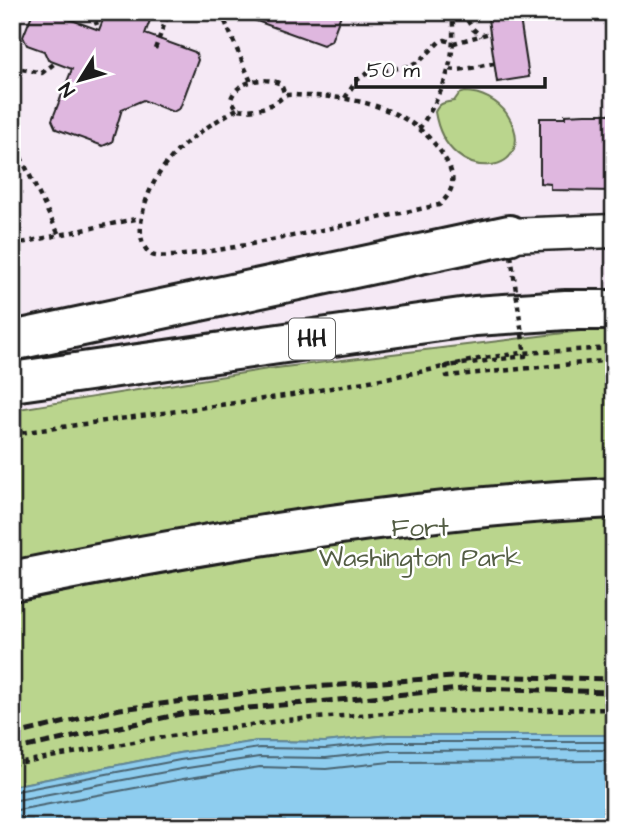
<svg xmlns="http://www.w3.org/2000/svg" width="626" height="839" viewBox="0 0 626 839" font-family="'Architects Daughter',sans-serif">
	<style>
		.green { fill: #bad58d; stroke: #6b7854; stroke-width: 2 }
		.water { fill: #8ecdef; stroke: #60869b; stroke-width: 2 }
		.lines { fill: none; stroke-linecap: round; stroke-linejoin: round }
		.shore { stroke: #4a6370; stroke-width: 2 }
		.building { fill: #dfb7df; stroke: #1c1c1c; stroke-width: 2 }
		.secondary-casing { stroke: #1c1c1c; stroke-width: 37 }
		.motorway-casing { stroke: #1c1c1c; stroke-width: 44 }
		.path { stroke: #1c1c1c; stroke-width: 4.5; stroke-dasharray: 5 5; stroke-linecap: butt }
		.secondary { stroke: #fff; stroke-width: 32 }
		.motorway { stroke: #fff; stroke-width: 38 }
		.rail { stroke: #1c1c1c; stroke-width: 5; stroke-dasharray: 10 5; stroke-linecap: butt }
		.path-bridge { stroke: #1c1c1c; stroke-width: 4.5; stroke-dasharray: 5 5; stroke-linecap: butt }
		.labels { text-anchor: middle; dominant-baseline: central; stroke-width: 5; stroke-linejoin: round; paint-order: stroke }
		.shield { fill: #fff; stroke: #606060; stroke-width: 2 }
		.shield-label { font-size: 24px; font-weight: bold; fill: #1c1c1c }
		.park-label { font-size: 26px; fill: #535d44; stroke: #fff }
	</style>
	<rect width="100%" height="100%" fill="#f5e9f5"/>
	<filter id="ink" filterUnits="userSpaceOnUse"><feTurbulence type="fractalNoise" baseFrequency=".0143" numOctaves="2"/><feDisplacementMap in="SourceGraphic" scale="14" xChannelSelector="R" yChannelSelector="G"/><feConvolveMatrix kernelMatrix="1 2 1 2 8 2 1 2 1" color-interpolation-filters="sRGB"/></filter>
	<g filter="url(#ink)">
		<g class="green">
			<path d="M 465,92 C 481,92 498,101 507,114 C 545,173 448,192 435,112 C 440,102 444,103 454,101 L 459,94 Z"/>
			<path d="M 614,327 L 614,735 L 389,735 L 325,742 L 258,741 L 179,753 L 12,786 L 12,410 L 268,369 Z"/>
		</g>
		<path class="water" d="M 389,735 L 614,735 L 614,827 L 12,827 L 12,786 L 179,753 L 258,741 L 325,742 Z"/>
		<g class="lines">
			<g class="shore">
				<path d="M 12,792 L 180,760 L 259,748 L 325,749 L 389,742 L 614,742"/>
				<path d="M 12,801 L 181,769 L 259,757 L 326,758 L 390,751 L 614,750"/>
				<path d="M 12,811 L 183,779 L 260,767 L 326,769 L 390,762 L 614,761"/>
			</g>
		</g>
		<g class="building">
			<path d="M 33,12 L 50,12 L 99,30 L 106,12 L 153,12 L 145,34 L 195,52 L 198,60 L 180,108 L 173,112 L 143,100 L 122,109 L 112,142 L 103,146 L 56,129 L 52,120 L 72,69 L 48,60 L 44,51 L 27,45 L 23,37 Z"/>
			<path d="M 240,12 L 342,12 L 331,41 L 323,45 L 240,15 Z"/>
			<path d="M 487,12 L 519,12 L 529,77 L 497,82 Z"/>
			<path d="M 585,114 L 614,114 L 614,191 L 551,190 L 551,184 L 540,183 L 540,118 L 565,118 L 565,115 Z"/>
		</g>
		<g class="lines">
			<g class="secondary-casing">
				<path id="secondary" d="M 509,235 L 614,231"/>
			</g>
			<g class="motorway-casing">
				<g id="motorway">
					<path d="M 12,341 L 509,235"/>
					<path d="M 12,382 L 475,316 L 566,310 L 614,310"/>
					<path d="M 12,581 C 211,541 411,507 614,498"/>
				</g>
			</g>
			<g class="path">
				<path d="M 92,12 L 97,25"/>
				<path d="M 221,12 L 251,82"/>
				<path d="M 462,12 L 473,29 L 481,36"/>
				<path d="M 155,49 L 169,12"/>
				<path d="M 12,67 L 42,73 L 55,63"/>
				<path d="M 450,69 C 463,72 480,65 495,63"/>
				<path d="M 345,98 L 356,81 L 366,74 L 409,66 L 421,60 L 439,42 L 445,40 L 454,43 L 490,33"/>
				<path d="M 237,109 C 198,131 161,156 146,201 C 141,216 135,244 152,255 C 170,266 403,212 439,205 C 454,192 456,179 447,162 C 420,112 361,96 308,96 C 301,96 293,94 287,95 C 284,96 280,99 278,101 C 265,109 252,111 237,109 L 231,99 C 237,80 265,76 281,84 L 285,95"/>
				<path d="M 419,129 C 445,90 457,60 452,12"/>
				<path d="M 12,139 L 59,235 L 140,218"/>
				<path d="M 12,245 L 59,235"/>
				<path d="M 12,434 L 292,395 L 425,371 L 483,358 L 522,353 L 614,348"/>
				<path d="M 12,764 L 150,739 L 286,720 L 401,712 L 614,709"/>
			</g>
			<use href="#secondary" class="secondary"/>
			<use href="#motorway" class="motorway"/>
			<g class="rail">
				<path d="M 12,735 L 120,709 L 272,690 L 466,676 L 614,679"/>
				<path d="M 12,750 L 181,714 L 473,688 L 614,692"/>
			</g>
			<path class="path-bridge" d="M 511,255 L 525,356 L 446,366 L 447,376 L 614,360"/>
		</g>
	</g>
	<g class="labels">
		<rect class="shield" x="289" y="318.5" width="46" height="41" rx="5"/>
		<g class="shield-label">
			<text x="312" y="339">HH</text>
		</g>
		<g class="park-label">
			<text x="420" y="528">Fort<tspan x="420" dy="30">Washington Park</tspan></text>
		</g>
	</g>
	<rect width="626" height="839" fill="none" stroke="#fff" stroke-width="42"/>
	<rect x="21" y="21" width="584" height="797" fill="none" stroke="#1c1c1c" stroke-width="2.5" filter="url(#ink)"/>
	<g transform="translate(80 80) rotate(233)" stroke="#ffffff" stroke-width="5" paint-order="stroke">
	<path d="M0-5L12 26L0 18L-12 26Z" fill="#1c1c1c"/>
	<text y="-10" font-size="19" font-weight="bold" text-anchor="middle" fill="#1c1c1c">N</text>
	</g>
	<path d="M356 77v10h189v-10" fill="none" stroke="#1c1c1c" stroke-width="3.5"/>
	<text x="367" y="77" font-size="21" fill="#1c1c1c" stroke="#ffffff" stroke-width="5" paint-order="stroke">50 m</text>
</svg>
